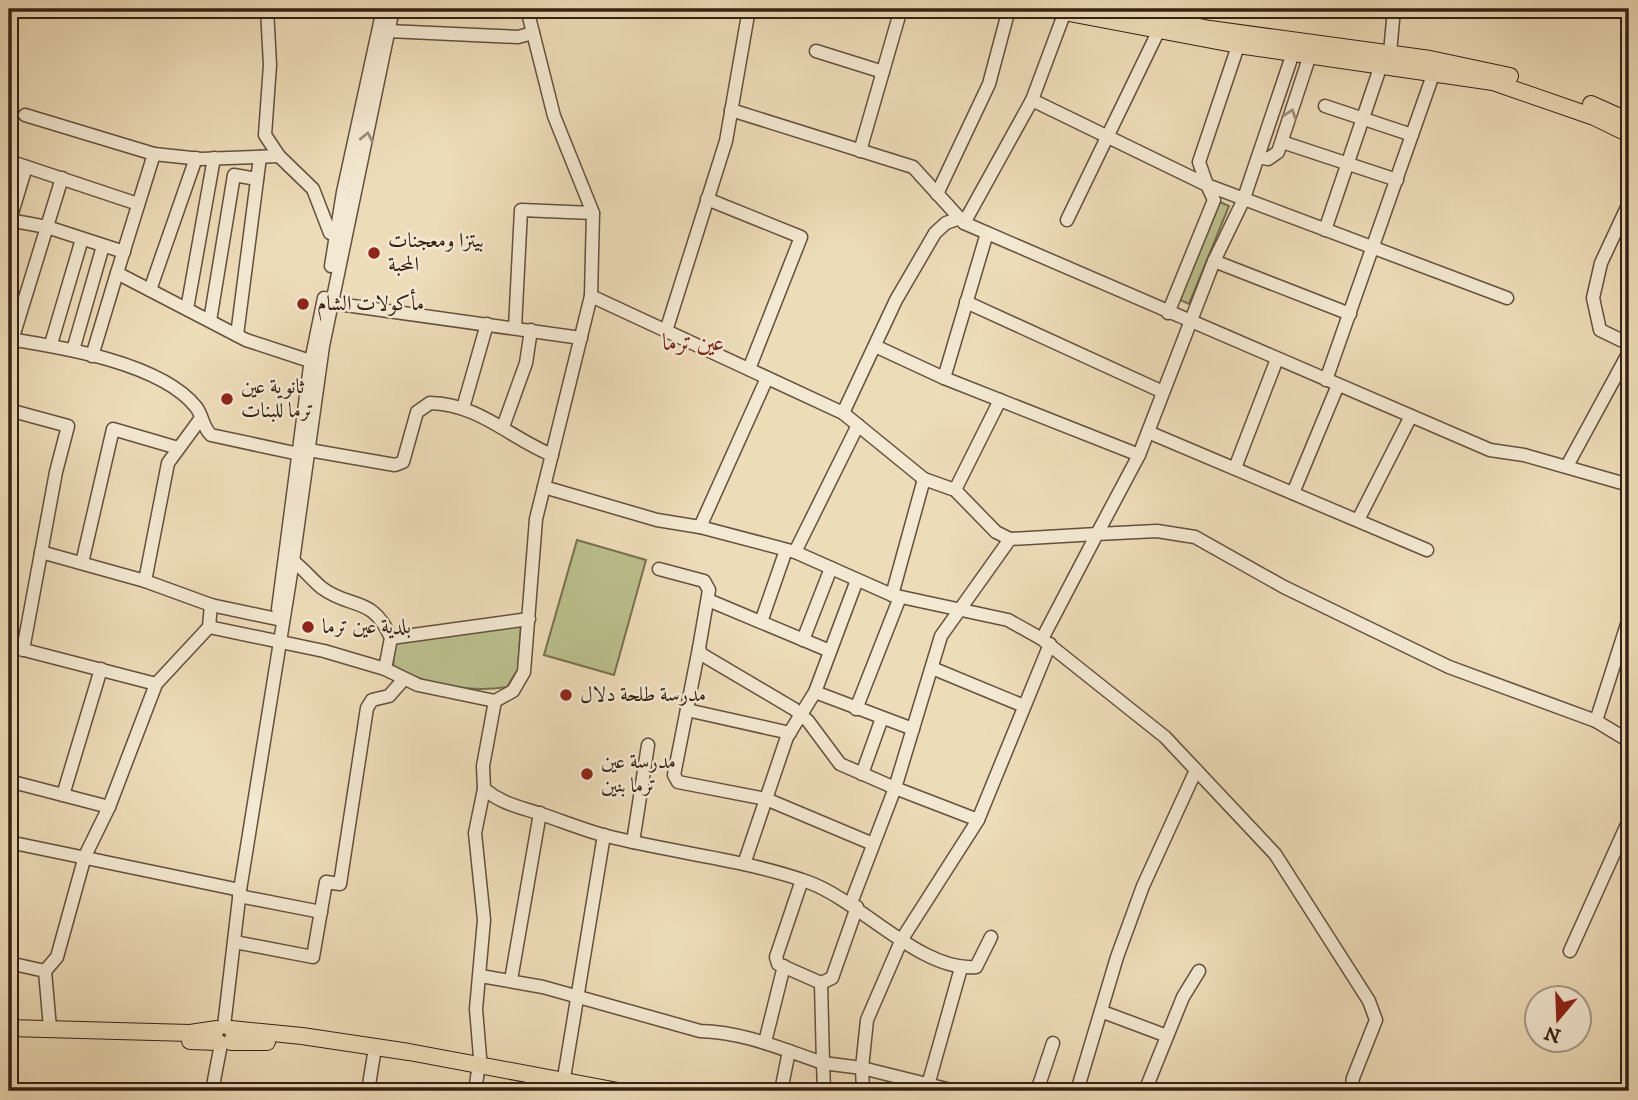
<svg xmlns="http://www.w3.org/2000/svg" width="1638" height="1100" viewBox="0 0 1638 1100" font-family="'IM FELL DW Pica',Amiri,serif">
	<style>
		.green { fill: #bac08d; stroke: #787050; stroke-width: 2 }
		.lines { fill: none; stroke-linecap: round; stroke-linejoin: round }
		.minor-casing { stroke: #63503d; stroke-width: 15 }
		.major-casing { stroke: #352114; stroke-width: 18 }
		.minor { stroke: #f3e8d1; stroke-width: 12 }
		.major { stroke: #eddcb8; stroke-width: 16 }
		.oneway { stroke: #9e8e7c }
		.poi-dot { fill: #8f2418; stroke: #f3e8d1; stroke-width: 2.5 }
		.labels { text-anchor: middle; dominant-baseline: central; stroke-width: 5; stroke-linejoin: round; paint-order: stroke }
		.poi-label { font-size: 21px; fill: #352114; stroke: #f3e8d1; text-anchor: start }
		.quarter-label { font-size: 24px; fill: #7a1f14; stroke: #f3e8d1 }
	</style>
	<rect width="100%" height="100%" fill="#eddcb8"/>
	<filter id="stains"><feTurbulence type="fractalNoise" baseFrequency=".00286" numOctaves="4"/><feColorMatrix values="0 0 0 0 .2 0 0 0 0 .09 0 0 0 0 .02 0 0 0 .5 -.17"/></filter>
	<radialGradient id="worn" r=".72"><stop offset=".6" stop-color="#630" stop-opacity="0"/><stop offset="1" stop-color="#630" stop-opacity=".3"/></radialGradient>
	<g class="green">
		<path d="M 1220,202 L 1229,206 L 1189,304 L 1180,300 Z"/>
		<path d="M 577,540 L 646,560 L 614,675 L 544,655 Z"/>
		<path d="M 521,625 L 518,669 L 507,687 C 467,693 430,685 393,668 L 395,642 Z"/>
	</g>
	<g class="lines">
		<g class="minor-casing">
			<g id="minor">
				<path d="M 267,9 L 270,65 L 265,135 L 279,156 L 313,189 L 330,233 L 340,238"/>
				<path d="M 527,9 L 554,116 L 593,213 L 591,296 L 536,519 L 524,672 L 513,691 L 495,701 L 483,766 L 484,789 C 505,806 522,807 547,816 C 567,823 587,831 607,836 C 674,853 743,859 808,882 C 861,901 921,972 976,967 L 991,937"/>
				<path d="M 388,31 L 518,37 L 533,33"/>
				<path d="M 1241,37 L 1199,162 L 1207,185 L 1507,298"/>
				<path d="M 816,51 L 883,72"/>
				<path d="M 1390,53 L 1394,9"/>
				<path d="M 1032,100 L 1207,185 L 1214,200 L 1168,313"/>
				<path d="M 1325,106 L 1412,135"/>
				<path d="M 731,110 L 913,167 L 964,223 L 1490,450 L 1524,455 L 1629,485"/>
				<path d="M 25,115 L 154,154 L 201,159 L 279,156"/>
				<path d="M 1282,142 L 1397,180"/>
				<path d="M 860,151 L 901,9"/>
				<path d="M 154,154 L 117,273 L 246,340 L 310,361"/>
				<path d="M 1258,157 L 1268,159 L 1278,152 L 1310,55"/>
				<path d="M 9,161 L 138,204"/>
				<path d="M 937,194 L 989,84 L 1009,9"/>
				<path d="M 707,199 L 801,237 L 749,369"/>
				<path d="M 1629,203 L 1601,263 L 1593,298 L 1600,330 L 1629,344"/>
				<path d="M 9,220 L 47,227 L 124,252"/>
				<path d="M 1067,220 L 1158,32"/>
				<path d="M 9,223 L 26,167"/>
				<path d="M 964,223 L 1032,100 L 1066,9"/>
				<path d="M 1325,230 L 1381,65"/>
				<path d="M 1214,261 L 1350,314"/>
				<path d="M 331,266 L 343,192 L 383,9"/>
				<path d="M 150,290 L 196,158"/>
				<path d="M 591,296 L 843,413 L 924,479 L 892,595"/>
				<path d="M 966,302 L 1163,392"/>
				<path d="M 331,303 L 581,338"/>
				<path d="M 187,309 L 214,158"/>
				<path d="M 210,321 L 234,175 L 257,179"/>
				<path d="M 515,328 L 521,210 L 593,213"/>
				<path d="M 666,331 L 726,141 L 749,9"/>
				<path d="M 237,335 L 260,157"/>
				<path d="M 9,339 C 61,347 161,363 196,407 C 203,416 202,426 211,435 L 299,454"/>
				<path d="M 51,344 L 82,239"/>
				<path d="M 875,346 L 944,378 L 1139,455"/>
				<path d="M 9,350 L 62,178"/>
				<path d="M 73,350 L 103,246"/>
				<path d="M 92,356 L 117,273"/>
				<path d="M 944,378 L 987,233"/>
				<path d="M 1326,380 L 1434,72"/>
				<path d="M 463,408 L 487,324"/>
				<path d="M 9,410 L 68,426 L 56,472 L 23,650"/>
				<path d="M 843,413 L 896,300 L 935,233 L 946,223 L 960,218"/>
				<path d="M 503,427 L 526,363 L 531,330"/>
				<path d="M 1148,432 L 1427,550"/>
				<path d="M 309,450 L 395,465 L 403,462 L 417,412 L 430,403 C 479,404 510,438 552,455"/>
				<path d="M 1567,466 L 1629,352"/>
				<path d="M 1235,468 L 1277,359"/>
				<path d="M 924,479 L 955,490 L 996,532 L 1010,539"/>
				<path d="M 544,487 L 657,520 L 700,527 L 795,552 L 892,595 L 1008,620 L 1042,639 L 1165,737 L 1275,854 L 1369,1001 L 1376,1020 L 1353,1078 L 1351,1091"/>
				<path d="M 955,490 L 1000,400"/>
				<path d="M 1293,493 L 1338,385"/>
				<path d="M 1358,520 L 1411,416"/>
				<path d="M 700,527 L 767,378"/>
				<path d="M 41,552 L 145,581"/>
				<path d="M 795,552 L 858,425"/>
				<path d="M 293,561 C 304,569 312,580 322,588 C 352,610 372,595 391,638 L 385,669"/>
				<path d="M 82,563 L 113,429 L 178,448"/>
				<path d="M 659,569 L 704,581 L 709,590 L 699,648 L 701,654 L 794,709 L 808,721 L 840,764 L 895,788 L 851,903"/>
				<path d="M 708,600 L 830,651"/>
				<path d="M 211,605 L 277,619"/>
				<path d="M 278,609 L 310,366 L 324,298"/>
				<path d="M 761,622 L 786,550"/>
				<path d="M 209,627 L 324,651 L 385,669 L 418,685 L 495,701"/>
				<path d="M 391,638 L 529,619"/>
				<path d="M 1042,639 L 1097,534 L 1157,531 L 1195,537 L 1284,587 L 1449,667 L 1596,721 L 1629,741"/>
				<path d="M 803,640 L 831,568"/>
				<path d="M 9,646 L 156,684"/>
				<path d="M 699,648 L 674,775 L 678,782 L 766,799 L 873,844"/>
				<path d="M 932,668 L 1024,706"/>
				<path d="M 815,692 L 913,729"/>
				<path d="M 856,709 L 900,597"/>
				<path d="M 687,710 L 790,733"/>
				<path d="M 1596,721 L 1629,618"/>
				<path d="M 862,774 L 882,718"/>
				<path d="M 9,781 L 109,807"/>
				<path d="M 63,795 L 101,669"/>
				<path d="M 978,820 L 895,788 L 941,636 L 1010,539 L 1097,534 L 1139,455 L 1214,261 L 1243,201 L 1295,47"/>
				<path d="M 9,842 L 240,890"/>
				<path d="M 633,842 L 648,745"/>
				<path d="M 744,864 L 787,737 L 815,692 L 857,580"/>
				<path d="M 802,880 L 776,957 L 778,964 L 821,983 L 832,978 L 857,907"/>
				<path d="M 239,896 L 321,912"/>
				<path d="M 235,942 L 313,957 L 326,882 L 340,884 L 367,708 L 372,700 L 389,696 L 404,679"/>
				<path d="M 1570,951 L 1629,820"/>
				<path d="M 9,963 L 45,971 L 50,1028"/>
				<path d="M 45,971 L 57,957 L 85,856 L 109,807 L 156,684 L 209,627 L 211,605 L 145,581 L 168,463 L 201,418"/>
				<path d="M 481,976 L 543,987 L 700,1031 C 743,1032 782,1049 823,1063 L 821,983"/>
				<path d="M 511,980 L 540,813"/>
				<path d="M 1103,1012 L 1167,1036"/>
				<path d="M 224,1026 L 240,890 L 293,561 L 323,346 L 393,9"/>
				<path d="M 765,1042 L 784,966"/>
				<path d="M 928,1085 L 961,968"/>
				<path d="M 562,1090 L 604,835"/>
				<path d="M 212,1091 L 221,1044"/>
				<path d="M 368,1091 L 374,1054"/>
				<path d="M 475,1091 L 480,1057 L 476,1009 L 484,920 L 475,833 L 484,789"/>
				<path d="M 781,1091 L 789,1051"/>
				<path d="M 824,1091 L 823,1063 L 862,1068 L 955,1091"/>
				<path d="M 863,1091 L 862,1068 L 867,1020 L 902,939 L 978,820 L 1050,644"/>
				<path d="M 1037,1091 L 1053,1043"/>
				<path d="M 1077,1091 L 1117,957 L 1143,886 L 1196,770"/>
				<path d="M 1145,1091 L 1183,997 L 1199,971"/>
			</g>
		</g>
		<g class="major-casing">
			<g id="major">
				<path d="M 1048,9 L 1238,45 L 1493,82 L 1594,117 L 1629,134"/>
				<path d="M 1106,9 L 1210,29 L 1430,59 L 1510,76"/>
				<path d="M 1591,104 L 1629,121"/>
				<path d="M 9,1028 L 190,1033 L 217,1029"/>
				<path d="M 231,1029 L 302,1036 L 409,1052 L 618,1091"/>
				<path d="M 190,1041 L 218,1042"/>
				<path d="M 231,1042 L 267,1042"/>
			</g>
		</g>
		<use href="#minor" class="minor"/>
		<use href="#major" class="major"/>
	</g>
	<defs><path id="oneway-chevron" d="M-2-3.5L2.5 0L-2 3.5" fill="none" stroke-width="1.6" stroke-linecap="round" stroke-linejoin="round" transform="scale(1.75)"/></defs>
	<g class="oneway">
		<use href="#oneway-chevron" transform="translate(1291 114) rotate(-72)"/>
		<use href="#oneway-chevron" transform="translate(367 137) rotate(-78)"/>
	</g>
	<g class="poi-dot">
		<circle cx="374" cy="253" r="7"/>
		<circle cx="303" cy="304" r="7"/>
		<circle cx="227" cy="399" r="7"/>
		<circle cx="308" cy="627" r="7"/>
		<circle cx="566" cy="695" r="7"/>
		<circle cx="587" cy="774" r="7"/>
	</g>
	<g class="labels">
		<g class="poi-label">
			<text x="388" y="241">بيتزا ومعجنات<tspan x="388" dy="24">المحبة</tspan></text>
			<text x="317" y="304">مأكولات الشام</text>
			<text x="241" y="387">ثانوية عين<tspan x="241" dy="24">ترما للبنات</tspan></text>
			<text x="322" y="627">بلدية عين ترما</text>
			<text x="580" y="695">مدرسة طلحة دلال</text>
			<text x="601" y="762">مدرسة عين<tspan x="601" dy="24">ترما بنين</tspan></text>
		</g>
		<g class="quarter-label">
			<text x="693" y="343">عين ترما</text>
		</g>
	</g>
	<rect width="1638" height="1100" fill="none" stroke="#eddcb8" stroke-width="35"/>
	<rect x="10" y="10" width="1617" height="1079" fill="none" stroke="#352114" stroke-width="3.5"/>
	<rect x="18" y="18" width="1603" height="1065" fill="none" stroke="#352114" stroke-width="2"/>
	<g transform="translate(1558 1019) rotate(199)"><circle r="33" fill="#f3e8d1" stroke="#a79885" stroke-width="2"/>
	<path d="M0-5L12 26L0 18L-12 26Z" fill="#8f2418"/>
	<text y="-10" font-size="19" font-weight="bold" text-anchor="middle" fill="#352114">N</text>
	</g>
	<rect width="100%" height="100%" filter="url(#stains)"/>
	<rect width="100%" height="100%" fill="url(#worn)"/>
</svg>
